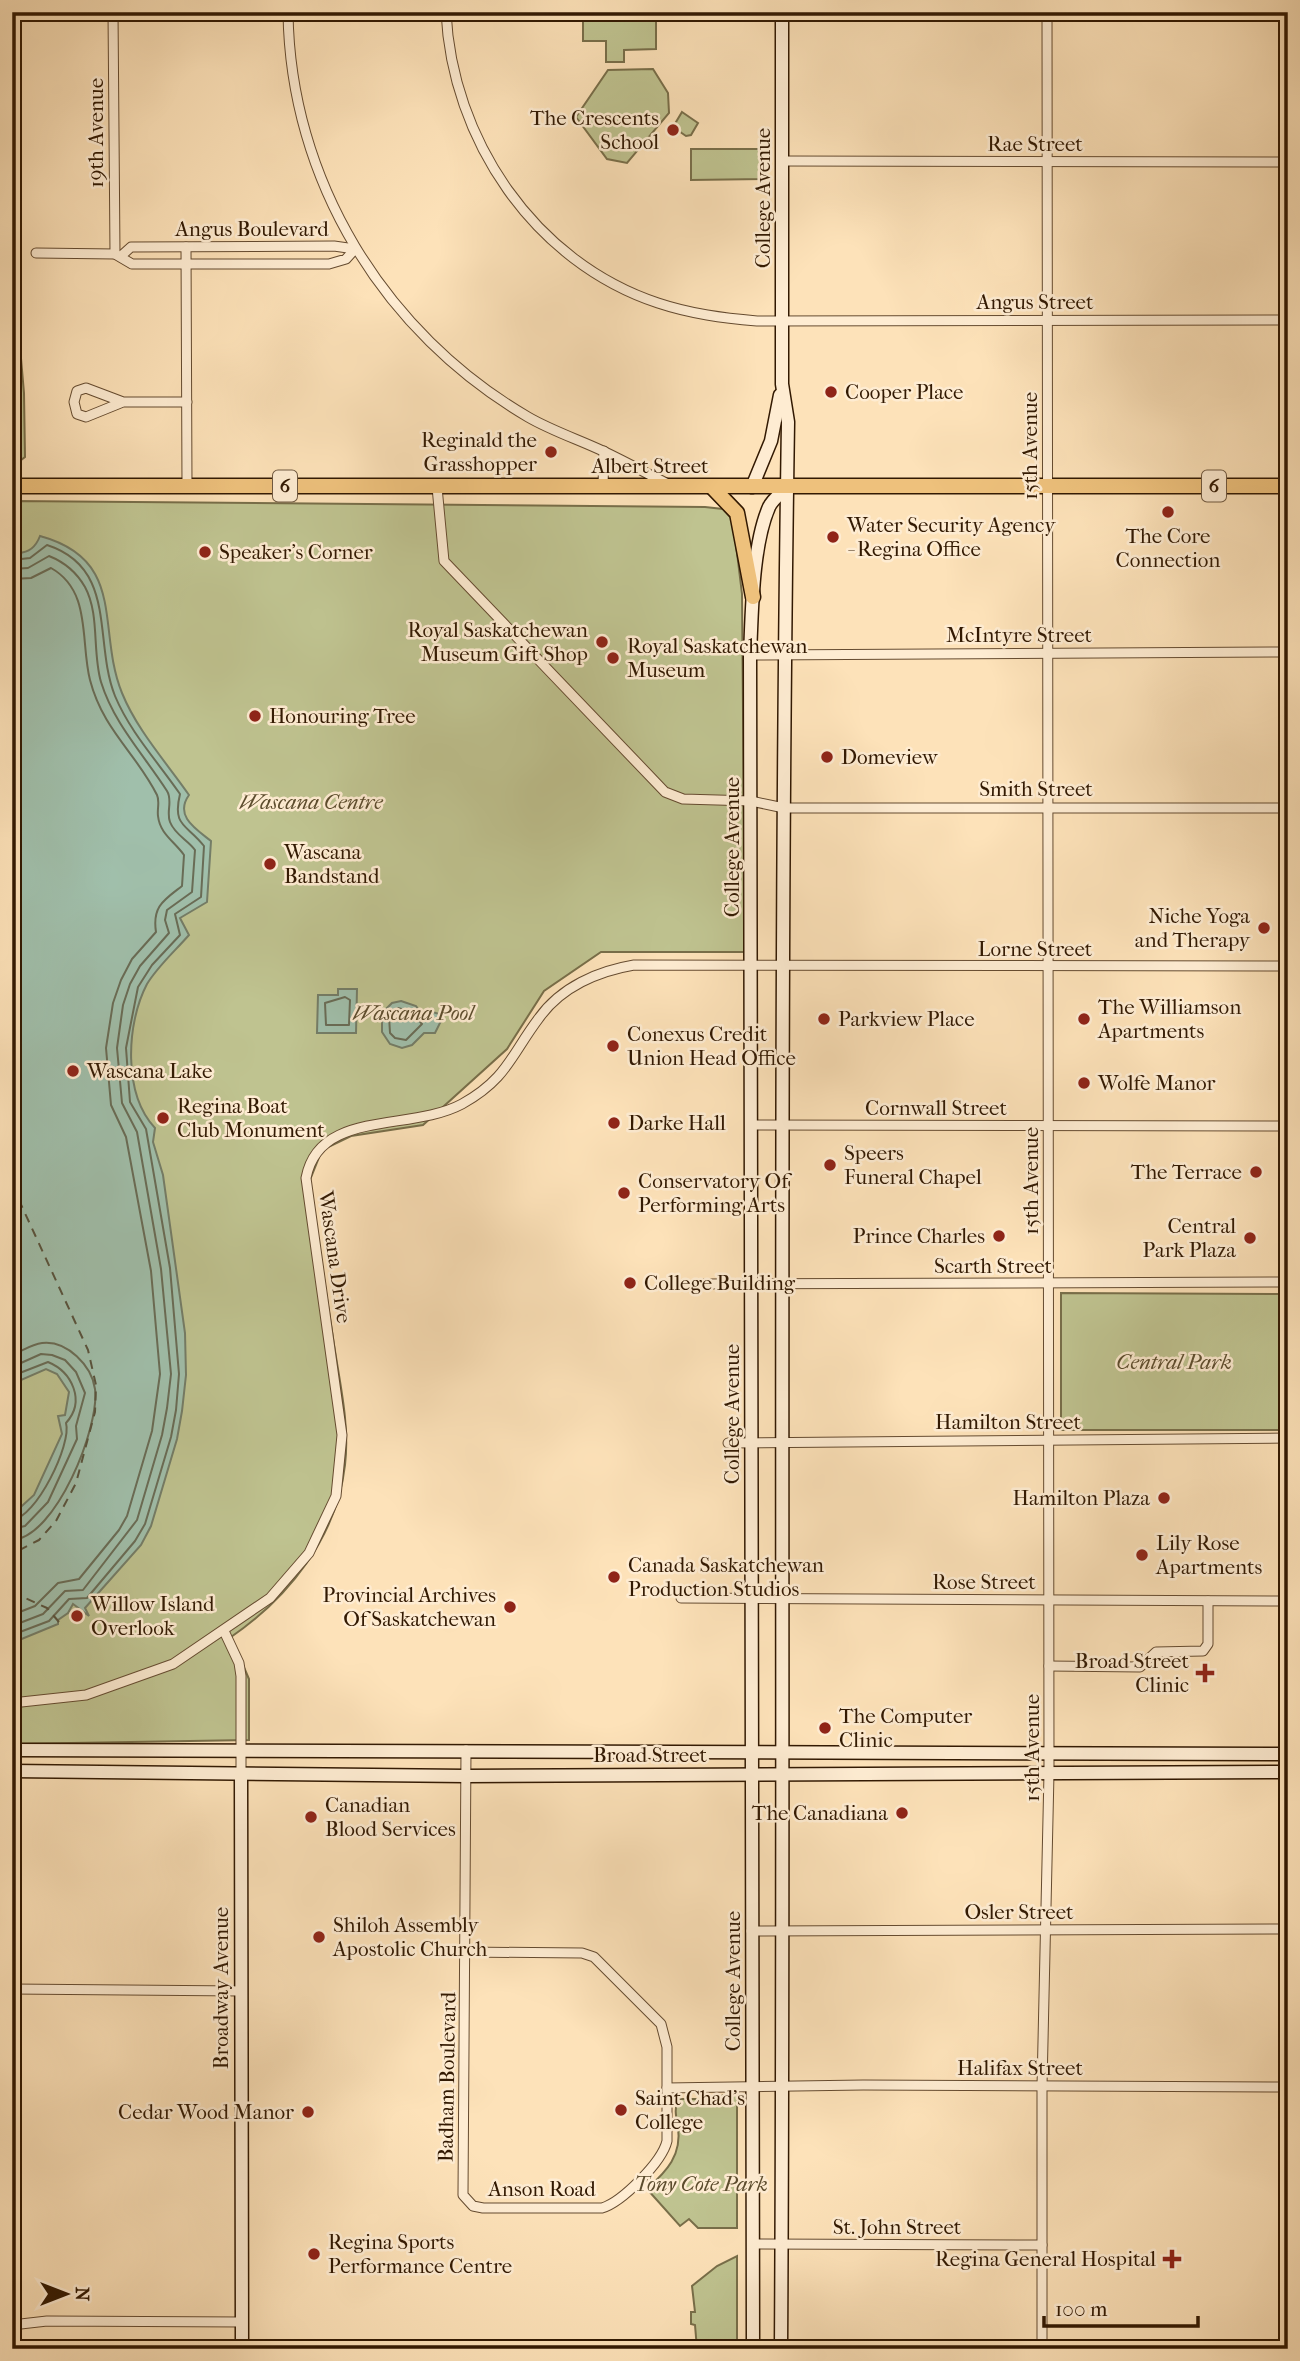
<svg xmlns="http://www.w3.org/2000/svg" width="1300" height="2361" viewBox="0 0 1300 2361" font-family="'IM FELL French Canon',serif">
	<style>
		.green { fill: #bfc390; stroke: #786e49; stroke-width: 2 }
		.water { fill: #a0bfab; stroke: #747d67; stroke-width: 2 }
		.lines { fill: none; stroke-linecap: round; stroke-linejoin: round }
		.shore { stroke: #696c56; stroke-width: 2 }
		.ferry { stroke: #58533d; stroke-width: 2; stroke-dasharray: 9 7; stroke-linecap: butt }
		.street-casing { stroke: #654b30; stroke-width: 11 }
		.secondary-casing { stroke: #321902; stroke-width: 15 }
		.primary-casing { stroke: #321902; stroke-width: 17 }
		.street { stroke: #feecd2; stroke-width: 9 }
		.secondary { stroke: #feecd2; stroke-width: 12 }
		.primary { stroke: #eec17c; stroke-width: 14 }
		.poi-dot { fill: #8f2418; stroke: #feecd2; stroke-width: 2.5 }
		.labels { text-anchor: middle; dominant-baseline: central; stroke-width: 5; stroke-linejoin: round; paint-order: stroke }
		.shield { fill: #feecd2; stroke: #6f5840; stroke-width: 2 }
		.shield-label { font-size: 19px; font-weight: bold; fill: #321902 }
		.poi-label { font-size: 21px; fill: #321902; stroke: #feecd2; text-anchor: start }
		.street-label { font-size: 21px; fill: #321902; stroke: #feecd2 }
		.park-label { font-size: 21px; font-style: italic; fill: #5c4c2d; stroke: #feecd2 }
	</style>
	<rect width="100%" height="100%" fill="#fde2b9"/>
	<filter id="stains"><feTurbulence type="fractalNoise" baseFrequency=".00286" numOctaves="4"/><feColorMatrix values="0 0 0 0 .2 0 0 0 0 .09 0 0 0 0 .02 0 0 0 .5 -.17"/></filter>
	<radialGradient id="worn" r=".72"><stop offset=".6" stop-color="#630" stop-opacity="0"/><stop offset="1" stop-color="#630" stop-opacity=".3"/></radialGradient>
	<g class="green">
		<path d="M 583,14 L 656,14 L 656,49 L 624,50 L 624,62 L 606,62 L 606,41 L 583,41 Z"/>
		<path d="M 653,69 L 668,93 L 669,113 L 627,163 L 607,159 L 576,117 L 608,70 Z"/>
		<path d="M 682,112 L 698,123 L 691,135 L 686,136 L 673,127 Z"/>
		<path d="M 691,149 L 764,149 L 764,179 L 691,180 Z"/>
		<path d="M 12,254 L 24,393 L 25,457 L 12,467 Z"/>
		<path d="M 12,501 L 705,507 L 723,509 L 733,520 L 742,594 L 745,952 L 601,952 L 544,991 L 507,1049 L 423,1125 L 351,1136 L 322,1150 L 310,1180 C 317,1233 325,1286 333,1338 C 339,1380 350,1423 345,1465 C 337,1537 288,1598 231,1637 L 249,1679 L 249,1740 L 12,1744 Z"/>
		<path d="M 1061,1293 L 1288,1294 L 1288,1430 L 1061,1430 Z"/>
		<path d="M 723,2095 L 737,2095 L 737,2228 L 698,2228 L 689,2219 L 680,2226 L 647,2189 C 667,2171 682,2155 678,2127 C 676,2116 674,2109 678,2099 L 717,2099 Z"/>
		<path d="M 737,2256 L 737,2349 L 697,2349 L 695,2325 L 691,2324 L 691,2312 L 695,2312 L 692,2286 L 717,2266 Z"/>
	</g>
	<g class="water">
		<path d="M 40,536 C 128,560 96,629 122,693 C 137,730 166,762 189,795 C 174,816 196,829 211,841 L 207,902 L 180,918 L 189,935 C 175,951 158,966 147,984 C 126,1024 123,1094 155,1128 L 153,1142 L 163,1175 L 185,1333 L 186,1375 L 182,1411 L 177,1439 L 151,1526 L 141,1545 L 85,1608 L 89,1616 L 73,1604 L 68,1613 L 58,1620 L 58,1624 L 12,1643 L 12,1515 L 34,1495 L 62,1434 L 58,1416 L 65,1415 L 69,1392 L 57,1374 L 46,1369 L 12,1384 L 12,552 C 26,555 35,549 40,536 Z"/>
		<path d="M 338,989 L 357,989 L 356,1033 L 317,1033 L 318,995 L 338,995 Z"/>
		<path d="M 401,1001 L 416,1006 L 424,1017 L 433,1012 L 439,1014 L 441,1021 L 435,1033 L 424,1033 L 412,1045 L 402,1048 L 390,1044 L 382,1032 L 382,1013 L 392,1003 Z"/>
	</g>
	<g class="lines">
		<g class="shore">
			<path d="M 12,560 L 30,558 L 47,545 C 118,568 93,641 115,696 C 130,732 158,762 180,794 C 172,827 187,824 204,846 L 201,897 L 175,914 L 180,935 L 152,965 L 138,987 L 126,1048 L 130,1102 L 146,1129 L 170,1268 L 179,1374 L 176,1410 L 171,1437 L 145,1524 L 135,1541 L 87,1598 L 69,1599 L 49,1621 L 12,1635"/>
			<path d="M 12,569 L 28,568 L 49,556 C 64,562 77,573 85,587 C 100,615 92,651 101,682 C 114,724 144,755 167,791 C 173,800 166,812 170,822 C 175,835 188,840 195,850 L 192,892 L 167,910 L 165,920 L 169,933 L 140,966 L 130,984 L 123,1005 L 117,1048 L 122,1103 L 137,1132 L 161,1269 L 171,1374 L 167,1408 L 162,1435 L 137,1520 L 83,1590 L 65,1591 L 43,1614 L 12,1626"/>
			<path d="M 12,579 L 31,578 L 51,568 C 92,591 80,641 90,680 C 103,730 136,753 157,795 C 160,801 157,809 158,816 C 160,834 174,841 184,855 L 182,886 C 164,900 152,906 156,932 L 132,959 L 121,980 L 113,1003 L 106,1048 L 111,1105 L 126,1137 L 151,1271 L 160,1374 L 152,1431 L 127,1516 L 119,1530 L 79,1579 L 58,1583 L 35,1606 L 12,1615"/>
			<path d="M 345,997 L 350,1000 L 349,1025 L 326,1025 L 325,1003 Z"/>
			<path d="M 398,1008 L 412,1012 L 422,1024 L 406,1040 L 395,1038 L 390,1033 L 389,1016 Z"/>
			<path d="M 12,1355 C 22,1351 32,1344 42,1343 C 67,1340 92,1366 95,1389 C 100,1426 56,1538 12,1540"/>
			<path d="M 12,1367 L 41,1354 L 52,1355 L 65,1360 L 76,1372 L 85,1393 L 76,1426 L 77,1439 L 48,1502 L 25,1526 L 12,1529"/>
			<path d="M 12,1376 L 48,1362 C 72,1372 86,1401 66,1423 C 72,1444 36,1518 12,1520"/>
		</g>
		<g class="ferry">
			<path d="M 12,1185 L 88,1350 L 96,1385 L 95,1412 L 76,1483 L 56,1521 L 39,1540 L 12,1554"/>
			<path d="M 12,1592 L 47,1608 L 59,1622"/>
		</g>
		<g class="street-casing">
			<g id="street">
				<path d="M 113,12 L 115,254"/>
				<path d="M 288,12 C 290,180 384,333 528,417 C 552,431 580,440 605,452 C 626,462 646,473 666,483"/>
				<path d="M 446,12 C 452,139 534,262 658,303 C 691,314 723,318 757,321 L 1288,320"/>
				<path d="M 782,161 L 1288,162"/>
				<path d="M 186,247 L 187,486"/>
				<path d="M 36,253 L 115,254 L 132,264 L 329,264 L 346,259 L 355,249"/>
				<path d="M 121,256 L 131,247 L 334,246 L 355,249"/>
				<path d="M 123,402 L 86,417 L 77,414 L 74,402 L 77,391 L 86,388 L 123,402 L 187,402"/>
				<path d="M 603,486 L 604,451"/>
				<path d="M 437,487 L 444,561 L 665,792 L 683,799 L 751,801 L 784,808 L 1288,808"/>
				<path d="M 750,655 L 1288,652"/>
				<path d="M 752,1125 L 1288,1126"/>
				<path d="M 699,1284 L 1288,1282"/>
				<path d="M 728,1443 L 1288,1438"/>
				<path d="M 681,1598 L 1288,1601"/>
				<path d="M 224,1631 L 239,1663 L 241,1676 L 241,1773"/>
				<path d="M 1049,1666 L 1140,1667 L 1156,1652 L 1203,1651 L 1208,1644 L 1208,1601"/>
				<path d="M 12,1703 L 86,1695 L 173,1664 L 270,1598 L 309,1553 L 336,1496 L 342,1435 L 306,1178 C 319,1109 410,1132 462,1104 C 507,1079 511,1055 539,1018 C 561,987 598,971 634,965 L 1288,966"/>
				<path d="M 751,1931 L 1288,1929"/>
				<path d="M 466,1952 L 582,1953 L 594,1957 L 661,2024 L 667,2047 L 667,2141 C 662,2162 622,2202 602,2208 L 483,2208 L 473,2206 L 463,2195 L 466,1750"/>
				<path d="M 12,1989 L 240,1991"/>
				<path d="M 667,2088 L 863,2085 L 1288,2087"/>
				<path d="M 753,2244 L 1042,2245"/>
				<path d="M 12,2325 L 47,2321 L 242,2322"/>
				<path d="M 1042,2349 L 1042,2086 L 1049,1773 L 1047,12"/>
			</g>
		</g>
		<g class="secondary-casing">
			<g id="secondary">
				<path d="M 752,487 L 771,441 L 780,395"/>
				<path d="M 12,1750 L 1288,1754"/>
				<path d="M 12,1771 L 466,1776 L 1288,1772"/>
				<path d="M 241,1773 L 242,2349"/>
				<path d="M 753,2349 L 750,655 C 752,613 752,546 769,507 C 772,500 781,493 787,487"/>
				<path d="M 781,2349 C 785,1706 778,1064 788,422 L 782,384 L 782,12"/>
			</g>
		</g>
		<g class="primary-casing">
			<g id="primary">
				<path d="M 12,486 L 1288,486"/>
				<path d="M 712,487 L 737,513 L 753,597"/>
			</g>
		</g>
		<use href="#street" class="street"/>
		<use href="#secondary" class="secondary"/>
		<use href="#primary" class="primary"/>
	</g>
	<g class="poi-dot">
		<circle cx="673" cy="130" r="7"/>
		<circle cx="831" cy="392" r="7"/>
		<circle cx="551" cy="452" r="7"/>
		<circle cx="1168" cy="512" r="7"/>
		<circle cx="833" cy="537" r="7"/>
		<circle cx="205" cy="552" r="7"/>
		<circle cx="602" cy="642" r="7"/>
		<circle cx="613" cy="658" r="7"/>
		<circle cx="255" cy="716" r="7"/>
		<circle cx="827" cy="757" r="7"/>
		<circle cx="270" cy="864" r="7"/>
		<circle cx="1264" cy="928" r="7"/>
		<circle cx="824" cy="1019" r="7"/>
		<circle cx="1084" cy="1019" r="7"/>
		<circle cx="613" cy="1046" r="7"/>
		<circle cx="73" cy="1071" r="7"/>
		<circle cx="1084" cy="1083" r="7"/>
		<circle cx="163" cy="1118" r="7"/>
		<circle cx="614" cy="1123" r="7"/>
		<circle cx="830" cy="1165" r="7"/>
		<circle cx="1256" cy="1172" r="7"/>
		<circle cx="624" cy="1193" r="7"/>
		<circle cx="999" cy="1236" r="7"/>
		<circle cx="1250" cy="1238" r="7"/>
		<circle cx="630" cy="1283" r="7"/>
		<circle cx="1164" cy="1498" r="7"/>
		<circle cx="1142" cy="1555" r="7"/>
		<circle cx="614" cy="1577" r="7"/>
		<circle cx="510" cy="1607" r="7"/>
		<circle cx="77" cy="1616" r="7"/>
		<path d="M1201.5 1662.5h7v7h7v7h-7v7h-7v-7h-7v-7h7z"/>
		<circle cx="825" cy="1728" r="7"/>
		<circle cx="902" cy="1813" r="7"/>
		<circle cx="311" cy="1817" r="7"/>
		<circle cx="319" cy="1937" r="7"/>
		<circle cx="621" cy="2110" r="7"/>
		<circle cx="308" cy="2112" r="7"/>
		<circle cx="314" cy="2254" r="7"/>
		<path d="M1168.5 2248.5h7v7h7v7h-7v7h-7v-7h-7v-7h7z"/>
	</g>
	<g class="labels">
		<g class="shield">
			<rect x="273" y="470.5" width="24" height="31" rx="5"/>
			<rect x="1202" y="470.5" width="24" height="31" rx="5"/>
		</g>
		<g class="shield-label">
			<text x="285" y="486">6</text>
			<text x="1214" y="486">6</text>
		</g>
		<g class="poi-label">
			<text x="659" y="118" text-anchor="end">The Crescents<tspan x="659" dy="24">School</tspan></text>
			<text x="845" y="392">Cooper Place</text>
			<text x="537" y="440" text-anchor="end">Reginald the<tspan x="537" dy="24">Grasshopper</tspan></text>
			<text x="847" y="525">Water Security Agency<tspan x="847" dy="24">- Regina Office</tspan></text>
			<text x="1168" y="536" text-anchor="middle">The Core<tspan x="1168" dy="24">Connection</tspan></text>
			<text x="219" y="552">Speaker's Corner</text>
			<text x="588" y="630" text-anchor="end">Royal Saskatchewan<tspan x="588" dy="24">Museum Gift Shop</tspan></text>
			<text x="627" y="646">Royal Saskatchewan<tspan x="627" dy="24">Museum</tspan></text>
			<text x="269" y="716">Honouring Tree</text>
			<text x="841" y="757">Domeview</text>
			<text x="284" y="852">Wascana<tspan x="284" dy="24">Bandstand</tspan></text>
			<text x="1250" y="916" text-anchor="end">Niche Yoga<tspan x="1250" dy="24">and Therapy</tspan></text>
			<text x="1098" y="1007">The Williamson<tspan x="1098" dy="24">Apartments</tspan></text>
			<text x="838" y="1019">Parkview Place</text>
			<text x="627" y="1034">Conexus Credit<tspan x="627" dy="24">Union Head Office</tspan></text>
			<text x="87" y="1071">Wascana Lake</text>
			<text x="1098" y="1083">Wolfe Manor</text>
			<text x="177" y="1106">Regina Boat<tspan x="177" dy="24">Club Monument</tspan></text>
			<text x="628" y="1123">Darke Hall</text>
			<text x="844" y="1153">Speers<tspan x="844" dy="24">Funeral Chapel</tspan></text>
			<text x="1242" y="1172" text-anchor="end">The Terrace</text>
			<text x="638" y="1181">Conservatory Of<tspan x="638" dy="24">Performing Arts</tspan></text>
			<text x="1236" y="1226" text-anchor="end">Central<tspan x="1236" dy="24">Park Plaza</tspan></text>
			<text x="985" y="1236" text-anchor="end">Prince Charles</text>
			<text x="644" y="1283">College Building</text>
			<text x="1150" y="1498" text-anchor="end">Hamilton Plaza</text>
			<text x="1156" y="1543">Lily Rose<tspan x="1156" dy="24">Apartments</tspan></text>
			<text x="628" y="1565">Canada Saskatchewan<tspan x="628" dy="24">Production Studios</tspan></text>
			<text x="496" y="1595" text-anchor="end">Provincial Archives<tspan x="496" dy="24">Of Saskatchewan</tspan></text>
			<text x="91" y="1604">Willow Island<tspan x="91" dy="24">Overlook</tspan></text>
			<text x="1189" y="1661" text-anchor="end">Broad Street<tspan x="1189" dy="24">Clinic</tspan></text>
			<text x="839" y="1716">The Computer<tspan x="839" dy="24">Clinic</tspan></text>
			<text x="325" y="1805">Canadian<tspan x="325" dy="24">Blood Services</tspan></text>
			<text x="888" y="1813" text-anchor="end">The Canadiana</text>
			<text x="333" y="1925">Shiloh Assembly<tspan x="333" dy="24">Apostolic Church</tspan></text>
			<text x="635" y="2098">Saint Chad's<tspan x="635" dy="24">College</tspan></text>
			<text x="294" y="2112" text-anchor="end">Cedar Wood Manor</text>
			<text x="328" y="2242">Regina Sports<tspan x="328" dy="24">Performance Centre</tspan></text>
			<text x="1156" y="2259" text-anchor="end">Regina General Hospital</text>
		</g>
		<g class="street-label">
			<text transform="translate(96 133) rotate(-90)">19th Avenue</text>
			<text x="1035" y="144">Rae Street</text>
			<text transform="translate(763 198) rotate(-90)">College Avenue</text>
			<text x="252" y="229">Angus Boulevard</text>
			<text x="1035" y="302">Angus Street</text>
			<text transform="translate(1030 446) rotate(-90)">15th Avenue</text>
			<text x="650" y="466">Albert Street</text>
			<text x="1019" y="635">McIntyre Street</text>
			<text x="1036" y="789">Smith Street</text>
			<text transform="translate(732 847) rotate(-90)">College Avenue</text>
			<text x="1035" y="949">Lorne Street</text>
			<text x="936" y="1108">Cornwall Street</text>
			<text transform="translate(1031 1181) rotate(-90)">15th Avenue</text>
			<text transform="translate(335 1257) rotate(82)">Wascana Drive</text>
			<text x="993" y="1266">Scarth Street</text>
			<text transform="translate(732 1414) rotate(-90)">College Avenue</text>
			<text x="1008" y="1422">Hamilton Street</text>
			<text x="984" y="1582">Rose Street</text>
			<text transform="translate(1032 1748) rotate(-90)">15th Avenue</text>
			<text x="650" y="1755">Broad Street</text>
			<text x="1019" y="1912">Osler Street</text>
			<text transform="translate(733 1981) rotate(-90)">College Avenue</text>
			<text transform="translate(221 1988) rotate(-90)">Broadway Avenue</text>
			<text x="1020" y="2068">Halifax Street</text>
			<text transform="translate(447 2077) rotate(-89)">Badham Boulevard</text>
			<text x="542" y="2189">Anson Road</text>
			<text x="897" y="2227">St. John Street</text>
		</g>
		<g class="park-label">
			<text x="311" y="802">Wascana Centre</text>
			<text x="413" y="1013">Wascana Pool</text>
			<text x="1174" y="1362">Central Park</text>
			<text x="701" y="2184">Tony Cote Park</text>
		</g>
	</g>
	<rect width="1300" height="2361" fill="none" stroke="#fde2b9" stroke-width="42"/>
	<rect x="14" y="14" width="1272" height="2333" fill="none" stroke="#321902" stroke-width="3.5"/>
	<rect x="21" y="21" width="1258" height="2319" fill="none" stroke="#321902" stroke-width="2"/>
	<g transform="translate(66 2294) rotate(90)" stroke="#feecd2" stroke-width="5" paint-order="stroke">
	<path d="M0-5L12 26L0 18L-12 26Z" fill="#321902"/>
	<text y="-10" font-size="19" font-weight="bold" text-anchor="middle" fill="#321902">N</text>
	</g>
	<path d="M1044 2316v10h154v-10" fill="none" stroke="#321902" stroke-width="3.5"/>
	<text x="1055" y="2316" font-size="21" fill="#321902" stroke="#feecd2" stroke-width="5" paint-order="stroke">100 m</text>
	<rect width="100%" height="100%" filter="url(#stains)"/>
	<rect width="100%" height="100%" fill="url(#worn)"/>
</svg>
